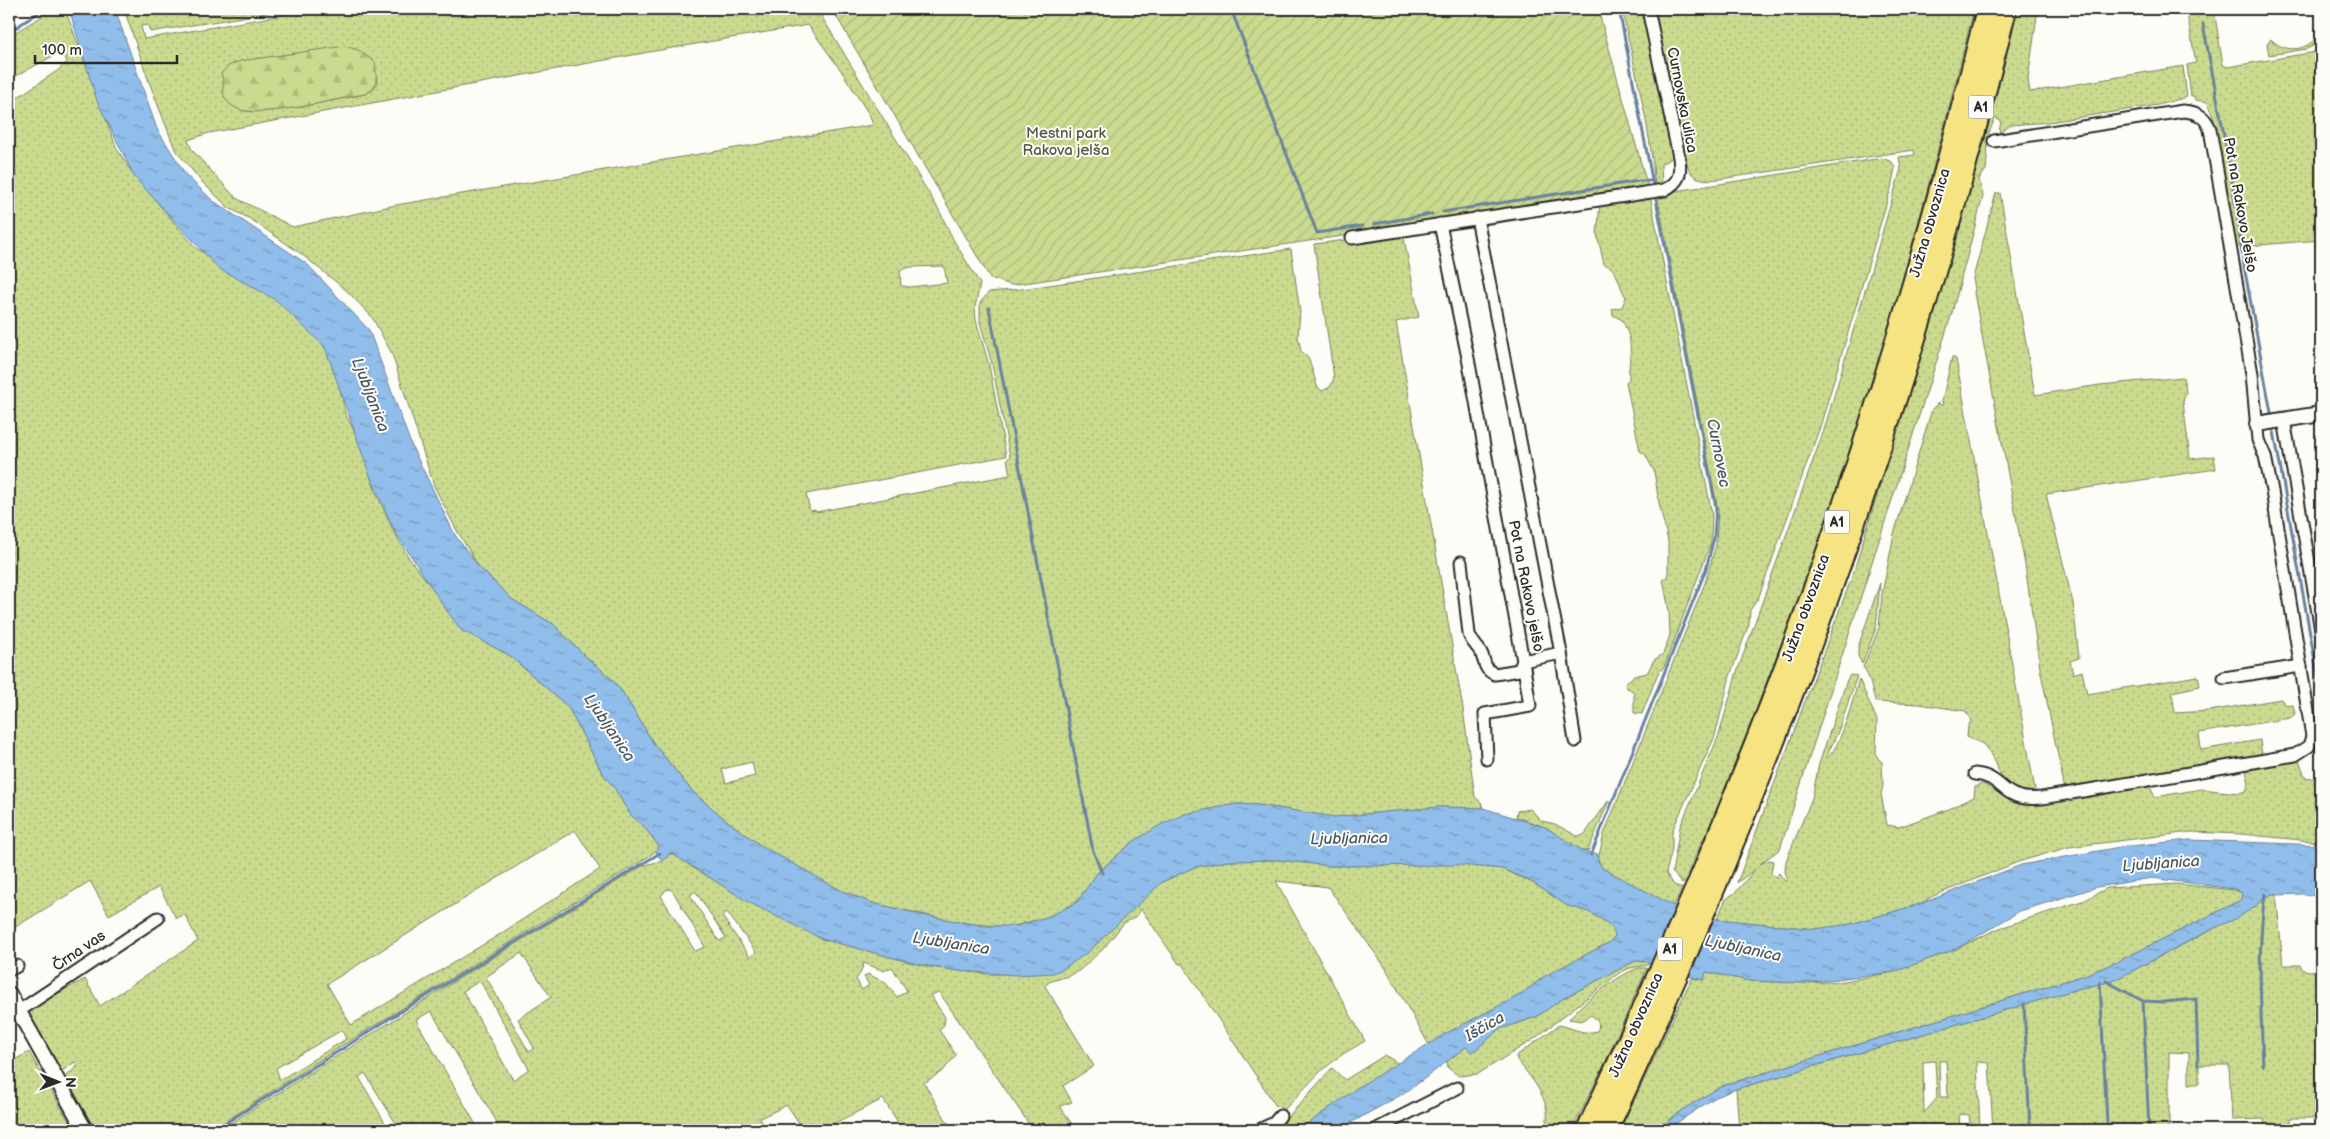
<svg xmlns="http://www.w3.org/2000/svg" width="2330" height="1139" viewBox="0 0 2330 1139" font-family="'Balsamiq Sans',sans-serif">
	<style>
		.grass { fill: url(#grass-dots); stroke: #7a825c; fill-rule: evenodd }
		.forest { fill: url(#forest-firs); stroke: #7a825c }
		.garden { fill: url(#garden-furrows); stroke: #7a825c }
		.water { fill: url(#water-ripples); stroke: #68839e }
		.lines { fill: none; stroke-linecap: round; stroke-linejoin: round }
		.stream { stroke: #68839e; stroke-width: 3 }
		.minor-casing { stroke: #2b2b2b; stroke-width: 15 }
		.tertiary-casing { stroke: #2b2b2b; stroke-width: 18 }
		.motorway-casing { stroke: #2b2b2b; stroke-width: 24 }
		.minor { stroke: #fdfcf7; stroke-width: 11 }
		.tertiary { stroke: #fdfcf7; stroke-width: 14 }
		.motorway { stroke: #f6e381; stroke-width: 20 }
		.labels { text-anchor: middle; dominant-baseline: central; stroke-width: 4; stroke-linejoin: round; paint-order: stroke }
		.shield { fill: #fdfcf7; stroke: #6a6a68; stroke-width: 1 }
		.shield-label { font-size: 14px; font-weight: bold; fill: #2b2b2b }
		.street-label { font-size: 15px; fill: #2b2b2b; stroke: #fdfcf7 }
		.park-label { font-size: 15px; fill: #535744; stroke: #fdfcf7 }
		.water-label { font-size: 16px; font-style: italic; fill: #495764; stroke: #fdfcf7 }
	</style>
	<defs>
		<pattern id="grass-dots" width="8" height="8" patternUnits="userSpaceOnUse" patternTransform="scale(1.25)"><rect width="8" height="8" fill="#cada8e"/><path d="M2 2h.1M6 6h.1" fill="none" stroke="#aebb7b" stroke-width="1.8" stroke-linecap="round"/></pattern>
		<pattern id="forest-firs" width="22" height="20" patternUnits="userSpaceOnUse" patternTransform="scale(1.25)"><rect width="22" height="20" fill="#cada8e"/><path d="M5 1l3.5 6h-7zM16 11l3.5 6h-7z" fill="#aebb7b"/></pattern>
		<pattern id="garden-furrows" width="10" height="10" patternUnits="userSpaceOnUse" patternTransform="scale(1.25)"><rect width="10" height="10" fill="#cada8e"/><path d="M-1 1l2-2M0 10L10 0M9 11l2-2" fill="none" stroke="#aebb7b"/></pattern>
		<pattern id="water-ripples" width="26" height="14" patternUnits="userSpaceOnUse" patternTransform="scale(1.25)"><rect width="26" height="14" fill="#90bdea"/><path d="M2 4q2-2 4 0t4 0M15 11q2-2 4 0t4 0" fill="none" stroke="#769abe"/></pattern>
	</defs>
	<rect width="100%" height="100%" fill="#fdfcf7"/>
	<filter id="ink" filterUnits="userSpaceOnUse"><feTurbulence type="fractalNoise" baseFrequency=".02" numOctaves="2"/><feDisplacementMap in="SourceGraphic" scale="10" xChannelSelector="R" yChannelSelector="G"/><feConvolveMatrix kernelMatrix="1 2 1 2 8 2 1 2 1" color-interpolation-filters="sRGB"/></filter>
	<g filter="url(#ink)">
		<g class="grass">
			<path d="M 54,9 L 65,9 L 117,149 L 133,174 L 196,248 L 280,298 L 316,335 L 333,360 L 346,415 L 356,434 L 375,490 L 392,528 L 409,558 L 442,601 L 488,644 L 509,655 L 568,707 L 603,774 L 614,787 L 629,813 L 645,828 L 658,845 L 658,849 L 651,855 L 343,1045 L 212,1130 L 95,1130 L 66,1077 L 78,1065 L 75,1062 L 62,1071 L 27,1010 L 85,979 L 100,1006 L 198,941 L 185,915 L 176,918 L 159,887 L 109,915 L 90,881 L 9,931 L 9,103 L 57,71 L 67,62 L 62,51 L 9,80 L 9,36 ZM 575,830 L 600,869 L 494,938 L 351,1025 L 327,984 ZM 342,1030 L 346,1039 L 280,1080 L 276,1068 Z"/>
			<path d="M 124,9 L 292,9 L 150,32 L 148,25 L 141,26 L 144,39 L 318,9 L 817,9 L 939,210 L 953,239 L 980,284 L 975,307 L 976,320 L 989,365 L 1006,456 L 806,494 L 810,511 L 815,510 L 816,512 L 1010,475 L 1007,459 L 1010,457 L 992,364 L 980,322 L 980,303 L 989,292 L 1022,289 L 1291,249 L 1300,312 L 1298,336 L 1301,351 L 1309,359 L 1317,386 L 1322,391 L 1330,387 L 1334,378 L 1314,244 L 1403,233 L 1419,317 L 1396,322 L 1463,709 L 1475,797 L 1481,802 L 1483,808 L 1439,807 L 1334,817 L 1258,805 L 1236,804 L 1185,814 L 1134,841 L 1098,872 L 1077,902 L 1050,916 L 1011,927 L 962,923 L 872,903 L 840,890 L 760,845 L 726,820 L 692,791 L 654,744 L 623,693 L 610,677 L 586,657 L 553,624 L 513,600 L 479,567 L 456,529 L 434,486 L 392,354 L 372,317 L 346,290 L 300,253 L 252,220 L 229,208 L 200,180 L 175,149 L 149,82 ZM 808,25 L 842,72 L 870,116 L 873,125 L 396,205 L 293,227 L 236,198 L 192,150 L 188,140 L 209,133 L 649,52 ZM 376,75 L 377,83 L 373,90 L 365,94 C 344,98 254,119 238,109 C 232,105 227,96 223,91 L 224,81 ZM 944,266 L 947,283 L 909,287 L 901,286 L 900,270 L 911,267 ZM 752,762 L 755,776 L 726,783 L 722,769 Z"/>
			<path d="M 1622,9 L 1644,9 L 1673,157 L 1661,164 L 1662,187 L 1655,188 C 1651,128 1634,68 1622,9 Z"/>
			<path d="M 1655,9 L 1974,9 C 1936,160 1897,311 1847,459 C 1805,586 1756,711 1707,835 L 1705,835 L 1683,884 L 1672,872 L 1680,827 L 1719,735 L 1736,675 L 1824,430 L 1901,169 L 1899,157 L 1915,155 L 1914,150 L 1720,179 C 1688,182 1689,173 1683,145 Z"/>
			<path d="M 2017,9 L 2038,9 L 2028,79 L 2030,92 L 2183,66 L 2187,97 L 2158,105 L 2049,122 L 2010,125 L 1999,133 L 2001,121 L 1995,118 L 1989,133 L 1986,170 L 1979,179 L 1983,196 L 1952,313 L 1780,849 L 1760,864 L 1770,860 L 1773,861 L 1771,873 L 1775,877 L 1779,873 L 1785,881 L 1787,880 L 1785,871 L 1786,861 L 1812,798 L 1819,764 L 1847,680 L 1850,675 L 1857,676 L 1839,729 L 1826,758 C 1840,752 1854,695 1859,679 L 1877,720 L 1876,752 L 1877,757 L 1882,762 L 1883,786 L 1881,794 L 1887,825 L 1899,827 L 1949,809 L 1974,797 L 1975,787 C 1978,785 1978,784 1982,784 C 1992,785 2007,804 2026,806 L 2149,785 L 2155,797 L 2201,789 L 2239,793 L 2246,791 L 2249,783 L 2246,771 L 2299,760 L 2306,779 L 2321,777 L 2321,842 L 2241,834 L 2191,832 L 2069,847 L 2018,862 L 1933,896 L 1920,904 L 1851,924 L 1830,928 L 1814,929 L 1717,919 L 1726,899 L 1736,892 L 1755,869 L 1737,883 L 1853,574 L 1984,143 Z"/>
			<path d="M 2214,10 L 2223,65 L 2228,67 L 2321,51 L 2321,240 L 2235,247 L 2215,123 L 2208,102 L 2195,100 L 2194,96 L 2191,96 L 2187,65 L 2196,63 L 2187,14 Z"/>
			<path d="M 2271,39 C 2283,52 2303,52 2315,39 L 2320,42 L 2307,49 L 2269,55 L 2267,43 Z"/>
			<path d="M 1882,158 L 1892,162 L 1895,168 L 1891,188 L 1820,427 L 1758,599 L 1750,610 L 1749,624 L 1730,676 L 1715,736 L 1672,831 L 1672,849 L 1666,873 L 1674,885 L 1682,888 L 1674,906 L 1602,868 L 1598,860 L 1604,834 L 1705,583 L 1716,545 L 1718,511 L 1657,194 Z"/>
			<path d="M 1996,193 L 2000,193 L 2035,395 L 2100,385 L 2183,377 L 2186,391 L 2183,402 L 2190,459 L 2214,456 L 2216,469 L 2046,494 L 2073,603 L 2079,658 L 2070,661 L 2073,674 L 2082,671 L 2087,694 L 2198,676 L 2200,686 L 2172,692 L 2175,713 L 2209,711 L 2281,699 L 2284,704 L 2293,705 L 2295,714 L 2290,718 L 2199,733 L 2201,750 L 2260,740 L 2262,756 L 2065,790 L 2040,668 L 2025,565 L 1974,293 L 1975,289 L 1973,278 Z"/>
			<path d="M 1650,195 L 1712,514 L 1711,543 L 1664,667 L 1658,673 L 1642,714 L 1634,713 L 1634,692 L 1626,687 L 1625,683 L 1634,676 L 1647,673 L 1654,660 L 1663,654 L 1670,635 L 1669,611 L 1663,579 L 1667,577 L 1668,573 L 1668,541 L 1659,503 L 1654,471 L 1645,454 L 1640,451 L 1626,382 L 1629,379 C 1628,353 1636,346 1622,320 L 1613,315 L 1612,309 L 1622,307 L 1626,297 C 1618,286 1619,268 1604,264 L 1597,234 L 1600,204 Z"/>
			<path d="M 1952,357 L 1956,359 L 2036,795 L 2019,796 L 2004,783 L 1990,753 L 1983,744 L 1967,737 L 1968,726 L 1971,721 L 1966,711 L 1919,704 L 1876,702 C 1871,691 1871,677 1863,667 L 1879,628 L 1882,594 L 1894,534 L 1932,409 L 1938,403 L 1943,406 L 1942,401 Z"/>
			<path d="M 1880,583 L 1876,628 L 1862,664 L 1858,656 L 1858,647 Z"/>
			<path d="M 1609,800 L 1588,851 L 1583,851 L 1545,827 L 1516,817 L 1517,811 L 1530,809 L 1542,821 L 1555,824 L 1577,836 L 1584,835 L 1587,831 Z"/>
			<path d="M 668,853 L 681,858 L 690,866 L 822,939 L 929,967 L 986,974 L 1033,974 L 1063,969 L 1098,943 L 1108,931 L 1162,882 L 1195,867 L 1228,861 L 1279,860 L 1331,866 L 1456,864 L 1503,869 L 1539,886 L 1566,905 L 1589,912 L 1609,924 L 1614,931 L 1615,936 L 1610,942 L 1545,976 L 1520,995 L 1445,1034 L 1429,1045 L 1385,967 L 1328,887 L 1276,881 L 1365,1041 L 1343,1054 L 1321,1071 L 1285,1109 L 1276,1106 L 1182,964 L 1179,964 L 1141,909 L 1137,916 L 1124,923 L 1103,949 L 1080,970 L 1071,975 L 1049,982 L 1045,986 L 1094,1066 L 1063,1086 L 1072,1102 L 1060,1106 L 1076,1130 L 1033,1130 L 939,992 L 930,995 L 945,1017 L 944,1025 L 939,1030 L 956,1055 L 943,1071 L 924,1083 L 952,1130 L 903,1130 L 883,1099 L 821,1130 L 816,1130 L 810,1122 L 801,1126 L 787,1105 L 760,1118 L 767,1130 L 490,1130 L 498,1124 L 431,1011 L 416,1020 L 479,1130 L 400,1130 L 365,1073 L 359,1077 L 389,1130 L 220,1130 L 471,971 L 644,865 L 662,861 ZM 670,889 L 674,893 L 705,947 L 695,951 L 661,896 L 666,890 ZM 696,891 L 696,892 L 726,938 L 719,941 L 690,895 ZM 727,912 L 756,952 L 750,957 L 722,916 ZM 521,953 L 551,997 L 518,1019 L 534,1048 L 529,1052 L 486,977 ZM 864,963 L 884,971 L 892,967 L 907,991 L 897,997 L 885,982 L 867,974 L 864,977 L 869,985 L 862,990 L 856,979 L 860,974 ZM 480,981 L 529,1069 L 513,1080 L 463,991 Z"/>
			<path d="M 2177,884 L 2234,890 L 2242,893 L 2241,900 L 2119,961 L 2085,975 L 1722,1086 L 1682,1110 L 1657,1130 L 1620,1130 L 1692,978 L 1703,980 L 1706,972 L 1750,981 L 1805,983 L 1845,981 L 1894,972 L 1956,949 L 1997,929 L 2085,900 L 2107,888 Z"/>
			<path d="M 2276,893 L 2283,965 L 2300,965 L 2302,969 L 2309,971 L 2321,969 L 2321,1118 L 2290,1118 L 2290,1130 L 2265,1130 L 2264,1119 L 2232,1120 L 2229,1065 L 2199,1065 L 2199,1084 L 2189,1084 L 2189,1053 L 2169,1052 L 2169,1130 L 1993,1130 L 1989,1063 L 1977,1062 L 1980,1130 L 1971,1130 L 1969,1115 L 1959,1114 L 1960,1130 L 1739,1130 L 1736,1089 L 2081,988 L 2113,981 L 2255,907 L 2264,897 ZM 1935,1061 L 1937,1098 L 1924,1113 L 1923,1062 ZM 1939,1061 L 1946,1061 L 1948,1097 L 1940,1097 Z"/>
			<path d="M 1635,961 L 1650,961 L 1648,965 L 1630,968 L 1619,973 L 1534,1039 L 1478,1074 L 1459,1076 L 1448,1068 L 1447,1060 L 1466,1047 L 1474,1051 L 1500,1029 L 1536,1017 L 1564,998 Z"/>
			<path d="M 1639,968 L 1647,968 L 1605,1063 L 1572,1130 L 1544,1130 C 1556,1105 1532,1079 1517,1060 L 1516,1056 L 1559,1025 C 1574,1028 1582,1035 1597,1031 C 1601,1023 1597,1020 1591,1015 L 1582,1021 L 1569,1019 C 1581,1003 1619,974 1639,968 Z"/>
			<path d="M 29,1052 L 74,1130 L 9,1130 L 9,1063 Z"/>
			<path d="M 1385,1055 L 1399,1064 L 1357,1088 L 1312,1121 L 1296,1130 L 1269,1130 L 1288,1117 L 1332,1068 L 1345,1080 Z"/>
		</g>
		<path class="forest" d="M 345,46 L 358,50 L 375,62 C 376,77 380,86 365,94 C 330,100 281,114 246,111 C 239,111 230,105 226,100 C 221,92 225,82 221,74 L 228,66 L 240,61 Z"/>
		<path class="garden" d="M 832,9 L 1598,9 L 1648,188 L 1478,216 L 1011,285 L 990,278 Z"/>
		<path class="water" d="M 69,9 L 115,9 L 157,129 L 186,175 L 212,200 L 307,264 L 369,330 L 412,447 L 455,535 L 479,567 L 513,600 L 553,624 L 586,657 L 610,677 L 623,693 L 654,744 L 692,791 L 726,820 L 760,845 L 801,868 L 840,890 L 872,903 L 928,916 L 985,926 L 1017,926 L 1050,916 L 1077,902 L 1098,872 L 1134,841 L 1160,825 L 1185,814 L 1236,804 L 1258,805 L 1334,817 L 1439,807 L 1483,808 L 1545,827 L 1583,851 L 1598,854 L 1598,860 L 1602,868 L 1674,906 L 1717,919 L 1814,929 L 1851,924 L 1920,904 L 2021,865 L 2120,847 L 2189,840 L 2321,845 L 2321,897 L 2303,894 L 2277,895 L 2276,893 L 2264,897 L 2255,907 L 2235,919 L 2208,931 L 2113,981 L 2081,988 L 1736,1089 L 1714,1098 L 1666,1130 L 1657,1130 L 1682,1110 L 1722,1086 L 2085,975 L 2119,961 L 2241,900 L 2242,893 L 2234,889 L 2152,878 L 2097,887 L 2020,911 L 1956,949 L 1894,972 L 1805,983 L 1750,981 L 1706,972 L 1704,980 C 1680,976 1659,960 1635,961 L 1564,998 L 1536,1017 L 1500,1029 L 1474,1051 L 1471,1052 L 1466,1047 L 1408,1091 L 1338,1130 L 1296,1130 L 1312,1121 L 1357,1088 L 1445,1034 L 1520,995 L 1545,976 L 1610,942 L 1615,936 L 1614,931 L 1609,924 L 1589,912 L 1566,905 L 1530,881 L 1503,869 L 1459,865 L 1331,866 L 1279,860 L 1228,861 L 1195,867 L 1162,882 L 1087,953 L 1063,969 L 1053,973 L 1017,975 L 958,971 L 917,964 L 822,939 L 748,902 L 671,853 L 662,861 L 656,852 L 658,845 L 645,828 L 629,813 L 614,787 L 603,774 L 568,707 L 509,655 L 461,630 L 447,611 L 394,530 L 369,473 L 325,347 L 276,300 L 218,268 L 135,178 L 97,101 Z"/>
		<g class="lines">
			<g class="stream">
				<path d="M 1231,9 L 1317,233 L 1362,226"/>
				<path d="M 2203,24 L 2230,167 L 2244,266 L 2272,418"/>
				<path d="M 9,32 L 44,9"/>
				<path d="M 1443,212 L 1639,181 L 1651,181"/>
				<path d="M 1374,224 L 1432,214"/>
				<path d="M 989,308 L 1093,851 L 1102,873"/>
				<path d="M 2273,426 L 2321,695"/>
				<path d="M 1591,855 L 1706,569 L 1714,538 L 1716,508 L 1619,9"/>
				<path d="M 2106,981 L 2143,1001 L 2164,1002 L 2196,999 L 2198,1065"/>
				<path d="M 2100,982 L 2107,1124"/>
				<path d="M 2143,1001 L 2149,1130"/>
				<path d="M 2024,1004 L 2030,1130"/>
				<path d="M 2263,1066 C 2261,1008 2257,951 2265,894"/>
				<path d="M 215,1130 L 392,1017 L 660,853"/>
			</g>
			<g class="minor-casing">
				<g id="minor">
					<path d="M 1440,224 L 1468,358 L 1523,661 L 1561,653 L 1477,218"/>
					<path d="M 1352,238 L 1664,190 C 1680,182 1681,174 1679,157 L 1648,9"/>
					<path d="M 2284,420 L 2321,630"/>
					<path d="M 1461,562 L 1469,634 C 1471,641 1476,645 1480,651 C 1486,660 1482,669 1495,674 L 1519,670 L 1523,661"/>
					<path d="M 1561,653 L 1575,741"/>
					<path d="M 2224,678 L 2301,666"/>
					<path d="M 1487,759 L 1485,714 L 1530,706 L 1523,661"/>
					<path d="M 1975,774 C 2006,777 1999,802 2042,798 L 2295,755 L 2309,746 L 2312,736 L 2272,491 L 2265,456 L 2258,440 L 2252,374 L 2210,129 C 2205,116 2197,112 2183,111 L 1994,141"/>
					<path d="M 9,970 L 17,966"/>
					<path d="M 19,1011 L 158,918"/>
					<path d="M 1259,1130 L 1274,1123 L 1280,1116"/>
					<path d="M 1375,1130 L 1457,1088"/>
				</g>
			</g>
			<g class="tertiary-casing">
				<g id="tertiary">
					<path d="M 2257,424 L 2321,414"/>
					<path d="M 9,994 L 85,1130"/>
				</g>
			</g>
			<g class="motorway-casing">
				<g id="motorway">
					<path d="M 1587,1130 C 1660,975 1729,817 1789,656 C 1869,445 1933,228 1987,9"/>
					<path d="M 1607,1130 C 1776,770 1912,396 2006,9"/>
				</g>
			</g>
			<use href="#minor" class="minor"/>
			<use href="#tertiary" class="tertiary"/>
			<use href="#motorway" class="motorway"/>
		</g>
	</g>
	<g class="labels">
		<g class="shield">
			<rect x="1968.5" y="95.5" width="25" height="23" rx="4"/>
			<rect x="1824.5" y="510.5" width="25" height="23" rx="4"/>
			<rect x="1657.5" y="937.5" width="25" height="23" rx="4"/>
		</g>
		<g class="shield-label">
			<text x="1981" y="107">A1</text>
			<text x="1837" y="522">A1</text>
			<text x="1670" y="949">A1</text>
		</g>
		<g class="street-label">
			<text transform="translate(1682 100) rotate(79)">Curnovska ulica</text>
			<text transform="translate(2240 205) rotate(80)">Pot na Rakovo Jelšo</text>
			<text transform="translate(1930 223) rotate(-74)">Južna obvoznica</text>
			<text transform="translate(1526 586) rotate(79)">Pot na Rakovo jelšo</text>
			<text transform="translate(1806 608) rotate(-70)">Južna obvoznica</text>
			<text transform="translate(79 951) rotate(-34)">Črna vas</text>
			<text transform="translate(1636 1025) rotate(-66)">Južna obvoznica</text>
		</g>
		<g class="park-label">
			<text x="1066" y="133">Mestni park<tspan x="1066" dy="17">Rakova jelša</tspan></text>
		</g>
		<g class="water-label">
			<text transform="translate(370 395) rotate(69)">Ljubljanica</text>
			<text transform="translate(1718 453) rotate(79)">Curnovec</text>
			<text transform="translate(609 728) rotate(56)">Ljubljanica</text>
			<text transform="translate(1349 839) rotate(-1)">Ljubljanica</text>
			<text transform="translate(2161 864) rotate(-4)">Ljubljanica</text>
			<text transform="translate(951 944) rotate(9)">Ljubljanica</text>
			<text transform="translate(1743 949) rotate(12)">Ljubljanica</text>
			<text transform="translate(1485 1027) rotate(-30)">Iščica</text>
		</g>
	</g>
	<rect width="2330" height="1139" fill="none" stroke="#fdfcf7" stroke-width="30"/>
	<rect x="15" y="15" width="2300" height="1109" fill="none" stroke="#2b2b2b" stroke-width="2" filter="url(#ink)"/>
	<g transform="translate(58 1082) rotate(91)" stroke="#fdfcf7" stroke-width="4" paint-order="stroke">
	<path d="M0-4L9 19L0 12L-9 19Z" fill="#2b2b2b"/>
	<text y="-8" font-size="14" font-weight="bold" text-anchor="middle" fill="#2b2b2b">N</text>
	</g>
	<path d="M35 55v8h142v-8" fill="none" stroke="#2b2b2b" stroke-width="2.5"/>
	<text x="42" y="55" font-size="15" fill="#2b2b2b" stroke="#fdfcf7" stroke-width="4" paint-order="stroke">100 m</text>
</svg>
